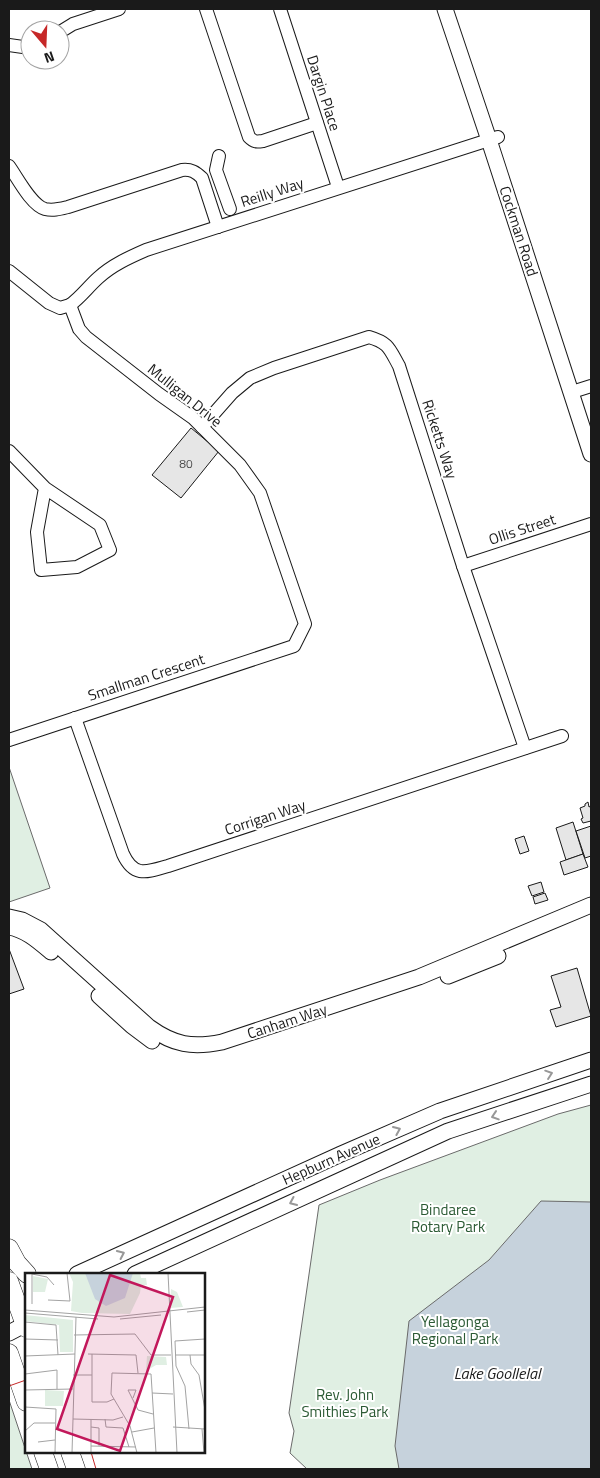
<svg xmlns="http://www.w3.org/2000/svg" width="600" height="1478" viewBox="0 0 600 1478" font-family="'Titillium Web',sans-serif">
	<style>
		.green { fill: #e0efe3; stroke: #6a6a6a }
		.water { fill: #c6d2dc; stroke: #6a6a6a }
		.building { fill: #e6e6e6; stroke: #1a1a1a }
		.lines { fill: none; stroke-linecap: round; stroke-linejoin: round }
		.minor-casing { stroke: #1a1a1a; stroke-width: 14 }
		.major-casing { stroke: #1a1a1a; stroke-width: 17 }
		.highway-casing { stroke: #1a1a1a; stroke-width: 19 }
		.minor { stroke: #fff; stroke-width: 12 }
		.major { stroke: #fff; stroke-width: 15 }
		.highway { stroke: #fff; stroke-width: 18 }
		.power { stroke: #c62828; stroke-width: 1; stroke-dasharray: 18 4 2.5 4; stroke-linecap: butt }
		.oneway { stroke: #989898 }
		.labels { text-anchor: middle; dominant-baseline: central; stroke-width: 4; stroke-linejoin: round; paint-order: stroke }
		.number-label { font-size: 12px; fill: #4d4d4d }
		.street-label { font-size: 15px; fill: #1a1a1a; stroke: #fff }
		.park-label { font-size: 15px; fill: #2b5a34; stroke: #fff }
		.water-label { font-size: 16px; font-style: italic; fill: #1a1a1a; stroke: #fff }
		.inset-road { fill: none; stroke: #a3a3a3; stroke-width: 1 }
		.view { fill: #c2185b; fill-opacity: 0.15; stroke: #c2185b; stroke-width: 2.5 }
		.inset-edge { fill: none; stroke: #1a1a1a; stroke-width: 2.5 }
	</style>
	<rect width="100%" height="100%" fill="#fff"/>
	<g class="green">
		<path d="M 9,767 L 50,888 L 9,902 Z"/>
		<path d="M 591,1105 L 591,1469 L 307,1469 L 290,1453 L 294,1431 L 289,1413 L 319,1205 L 380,1180 L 558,1114 Z"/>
		<path d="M 9,1400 L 32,1469 L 9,1469 Z"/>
	</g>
	<path class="water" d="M 541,1201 L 591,1202 L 591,1469 L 399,1469 L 395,1446 L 409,1321 L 489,1260 Z"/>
	<g class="building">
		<path d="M 191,428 L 219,451 L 181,498 L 152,475 Z"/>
		<path d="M 588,802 L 589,807 L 591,806 L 591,821 L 583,823 L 581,819 L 583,818 L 580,808 L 585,806 L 585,804 Z"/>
		<path d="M 573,822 L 583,854 L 566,860 L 556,828 Z"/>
		<path d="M 591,826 L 591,856 L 585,858 L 576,831 Z"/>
		<path d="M 524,836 L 529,851 L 520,854 L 515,839 Z"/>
		<path d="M 583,854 L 588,867 L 564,875 L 560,862 Z"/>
		<path d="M 541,882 L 544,892 L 532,896 L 528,886 Z"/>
		<path d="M 545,893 L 548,900 L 535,904 L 533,897 Z"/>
		<path d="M 9,949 L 24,989 L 9,994 Z"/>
		<path d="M 577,968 L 591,1016 L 556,1027 L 550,1010 L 561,1007 L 551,976 Z"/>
	</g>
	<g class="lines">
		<g class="minor-casing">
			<g id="minor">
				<path d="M 206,9 L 249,137 C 254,142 256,142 263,141 L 317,123"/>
				<path d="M 280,9 L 338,187"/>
				<path d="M 60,32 L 73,24 L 119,9"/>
				<path d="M 9,45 L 30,48"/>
				<path d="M 219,156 L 216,170 L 230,209"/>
				<path d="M 9,166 C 17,177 31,205 45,209 C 53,211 60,209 68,207 L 182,170 C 191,169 196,172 202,178 L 218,227"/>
				<path d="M 9,271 L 49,303 L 60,308 L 70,305 L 79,329 L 86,337 L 159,394 L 193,418 L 240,465 L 260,493 L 305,624 L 294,646 L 9,740"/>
				<path d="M 70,305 C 81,297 88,287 98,278 C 112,265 130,257 146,250 L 498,137"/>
				<path d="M 572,392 L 591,386"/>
				<path d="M 202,427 L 232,393 L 250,378 L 274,368 L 369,337 C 389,343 389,348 399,366 L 463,566 L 525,748"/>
				<path d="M 9,451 L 45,488 L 100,525 L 110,550 L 77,567 L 41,570 L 37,532 L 45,488"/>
				<path d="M 463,566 L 591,524"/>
				<path d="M 75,718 L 123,854 C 134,878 147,872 168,866 L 562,736"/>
			</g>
		</g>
		<g class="major-casing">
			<g id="major">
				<path d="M 445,9 L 489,140 L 591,454"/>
				<path d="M 9,917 L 22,920 L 41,930 L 149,1027 C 174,1045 192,1048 222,1042 L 419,977 L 591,905"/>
				<path d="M 9,927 C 26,930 38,941 51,952"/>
				<path d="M 448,976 L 498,956"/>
				<path d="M 99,996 L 132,1026 L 152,1041"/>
				<path d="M 77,1274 L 341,1154 L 440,1111 L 591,1060"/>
				<path d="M 135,1274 L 448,1131 L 591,1084"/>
				<path d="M 9,1333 L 26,1324"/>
			</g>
		</g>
		<g class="highway-casing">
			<g id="highway">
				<path d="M 9,1248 L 17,1263 L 27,1274"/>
				<path d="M 9,1281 L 26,1328"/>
				<path d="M 9,1353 L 26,1402"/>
				<path d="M 43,1452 L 49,1469"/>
				<path d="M 70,1452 L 76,1469"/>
			</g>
		</g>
		<use href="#minor" class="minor"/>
		<use href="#major" class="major"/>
		<use href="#highway" class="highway"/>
		<g class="power">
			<path d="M 9,1386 L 26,1380"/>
			<path d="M 91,1452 L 96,1469"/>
		</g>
	</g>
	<defs><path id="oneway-chevron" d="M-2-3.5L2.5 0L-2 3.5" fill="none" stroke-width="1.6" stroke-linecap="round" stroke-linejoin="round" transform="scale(1.25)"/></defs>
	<g class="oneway">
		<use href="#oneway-chevron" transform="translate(549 1074) rotate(-19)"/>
		<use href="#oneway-chevron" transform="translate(495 1116) rotate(162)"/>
		<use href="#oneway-chevron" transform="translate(397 1130) rotate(-23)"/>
		<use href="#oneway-chevron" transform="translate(293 1202) rotate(156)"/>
		<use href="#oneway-chevron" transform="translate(121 1254) rotate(-25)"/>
	</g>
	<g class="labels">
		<g class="number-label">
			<text x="186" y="463">80</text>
		</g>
		<g class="street-label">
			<text transform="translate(324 93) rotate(72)">Dargin Place</text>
			<text transform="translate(272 192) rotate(-18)">Reilly Way</text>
			<text transform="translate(519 231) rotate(72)">Cockman Road</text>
			<text transform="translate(185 395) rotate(39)">Mulligan Drive</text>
			<text transform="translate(440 439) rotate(72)">Ricketts Way</text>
			<text transform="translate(522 529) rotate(-18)">Ollis Street</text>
			<text transform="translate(146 677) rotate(-18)">Smallman Crescent</text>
			<text transform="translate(265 817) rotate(-18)">Corrigan Way</text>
			<text transform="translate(287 1021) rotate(-18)">Canham Way</text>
			<text transform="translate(331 1159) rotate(-24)">Hepburn Avenue</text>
		</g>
		<g class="park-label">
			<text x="448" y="1209">Bindaree<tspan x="448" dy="17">Rotary Park</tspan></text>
			<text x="455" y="1321">Yellagonga<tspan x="455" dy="17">Regional Park</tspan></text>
			<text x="345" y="1394">Rev. John<tspan x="345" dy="17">Smithies Park</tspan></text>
		</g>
		<g class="water-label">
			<text x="497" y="1373">Lake Goollelal</text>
		</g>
	</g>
	<g transform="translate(25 1273)">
		<rect width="180" height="180" fill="#fff"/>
		<path d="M 44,0 L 115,0 L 116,5 L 121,5 L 122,12 L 116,12 L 115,20 L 105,41 L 57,40 L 46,38 L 48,9 ZM 8,3 L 23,6 L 20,19 L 8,19 ZM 146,16 L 152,19 L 158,34 L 145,35 ZM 0,42 L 48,47 L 48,79 L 35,79 L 34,52 L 0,48 ZM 122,83 L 141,84 L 142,92 L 131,92 L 121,98 ZM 20,117 L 39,118 L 38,133 L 20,133 Z" fill="#e0efe3"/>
		<path d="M 60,0 L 108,0 L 100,25 L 81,33 L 70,26 Z" fill="#c6d2dc"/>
		<path class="inset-road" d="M 143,0 L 152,180M 7,1 L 22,4 L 29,12M 23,27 L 45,28 L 42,0M 7,31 L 7,0M 0,37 L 89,44 L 180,34M 162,39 L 180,37M 0,40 L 73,46M 95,46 L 136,42M 0,49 L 31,52 L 33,82M 49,62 L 110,61 L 126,82 L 146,82M 0,66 L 33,67M 63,81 L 111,82 L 113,100M 67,81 L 67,129 L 82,129 L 89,126M 150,82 L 180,82M 165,82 L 166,91 L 174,102 L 180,137M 0,83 L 50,81M 0,101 L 32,97 L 32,116M 48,102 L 67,102M 0,117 L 48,116M 127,120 L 148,121M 108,125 L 111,117 L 103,117 L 113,137 L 128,141M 0,134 L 31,136 L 30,180M 48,146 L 88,147 L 98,144M 80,146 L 81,154 L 98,155 L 104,174M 66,154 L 74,155 L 74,173M 148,154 L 180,156M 164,156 L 160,113 L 151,93 L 150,68 L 180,66M 177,156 L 179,180M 0,158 L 9,150 L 30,150M 107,159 L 129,155M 13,169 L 30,167M 66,173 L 111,174M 47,180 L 51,44M 66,180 L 66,146M 112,180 L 105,153 L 86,121 L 87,100 L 126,101 L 131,180"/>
		<path class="view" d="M 85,2 L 148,24 L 95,178 L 32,156 Z"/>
		<rect width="180" height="180" class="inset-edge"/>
	</g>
	<rect width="600" height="1478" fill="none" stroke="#1a1a1a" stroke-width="20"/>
	<g transform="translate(45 45) rotate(161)"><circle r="24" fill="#ffffff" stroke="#a3a3a3"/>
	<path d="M0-4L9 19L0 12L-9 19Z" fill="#c62828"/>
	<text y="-8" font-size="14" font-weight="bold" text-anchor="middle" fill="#1a1a1a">N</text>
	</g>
</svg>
